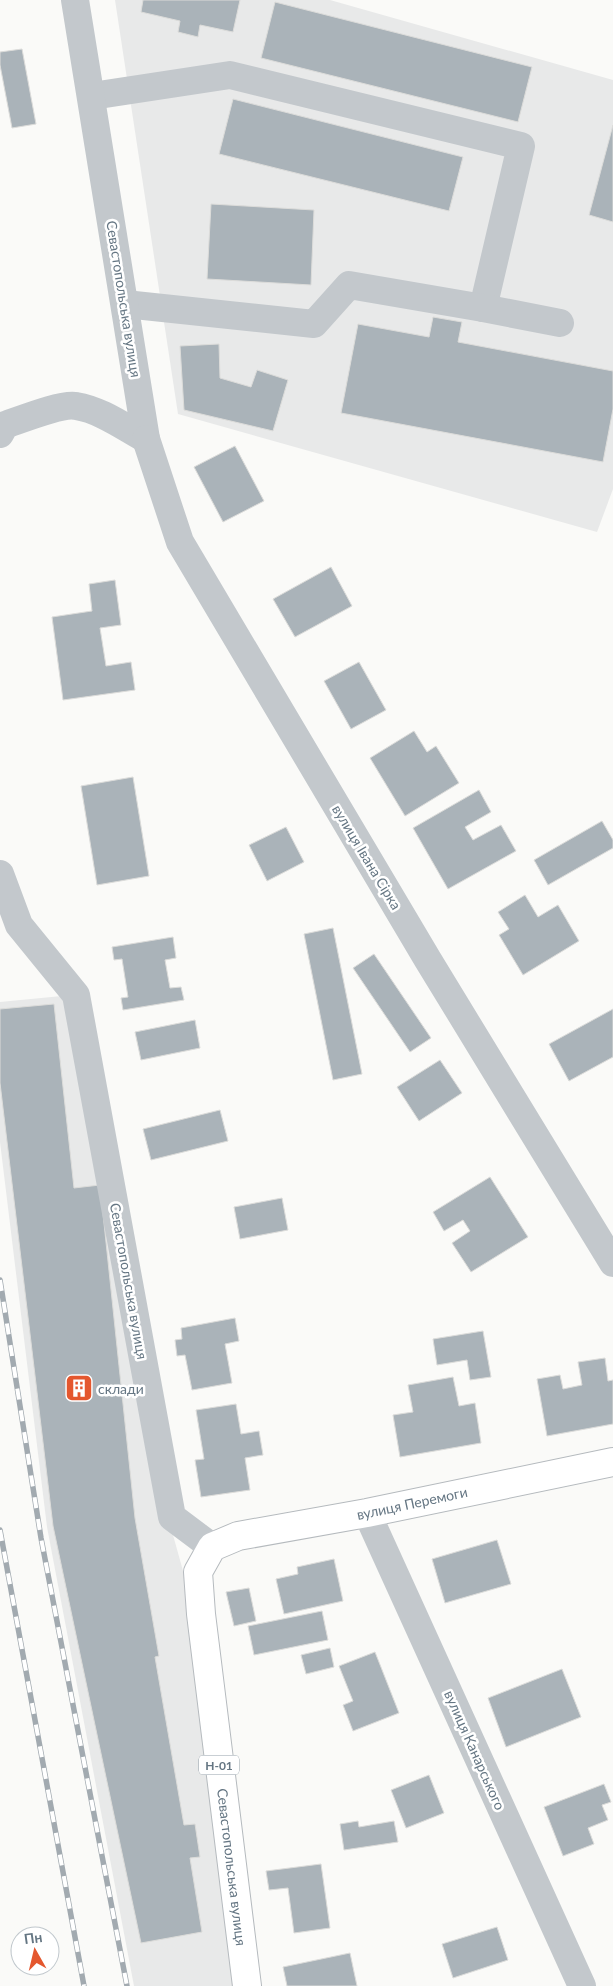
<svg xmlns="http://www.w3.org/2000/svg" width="613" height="1986" viewBox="0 0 613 1986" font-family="Lato,sans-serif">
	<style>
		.built { fill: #e8e9e9 }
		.building { fill: #aab3b9; stroke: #dcdcda }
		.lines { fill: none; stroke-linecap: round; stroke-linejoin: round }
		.major-casing { stroke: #b5babe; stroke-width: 30 }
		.minor { stroke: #c3c8cc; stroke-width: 28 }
		.major { stroke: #fff; stroke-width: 28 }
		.rail-casing { stroke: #a2aab0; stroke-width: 5.5 }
		.rail { stroke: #fff; stroke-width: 4; stroke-dasharray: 11; stroke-linecap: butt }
		.labels { text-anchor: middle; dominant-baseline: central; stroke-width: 5; stroke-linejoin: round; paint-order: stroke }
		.shield { fill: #fff; stroke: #939fa8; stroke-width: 1 }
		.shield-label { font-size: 12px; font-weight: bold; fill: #657683 }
		.street-label { font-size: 14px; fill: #657683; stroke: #fff }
		.poi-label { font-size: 14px; fill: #657683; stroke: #fff; text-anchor: start }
	</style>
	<rect width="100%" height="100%" fill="#fafaf8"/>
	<g class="built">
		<path d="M 115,0 L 330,0 L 613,80 L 613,489 L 597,532 L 178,414 Z"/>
		<path d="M 72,995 L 168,1517 L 195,1614 L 242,1986 L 134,1986 L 47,1527 L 0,1142 L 0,1002 Z"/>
	</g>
	<g class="building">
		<path d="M 143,0 L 240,0 L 233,32 L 200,25 L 198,37 L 178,32 L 180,21 L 141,12 Z"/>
		<path d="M 275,2 L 532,67 L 518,122 L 261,58 Z"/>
		<path d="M 22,49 L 36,124 L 12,128 L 0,65 L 0,52 Z"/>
		<path d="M 233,99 L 463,157 L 449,211 L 219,154 Z"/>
		<path d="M 613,125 L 613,222 L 589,215 Z"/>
		<path d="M 211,204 L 314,210 L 311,285 L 207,279 Z"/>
		<path d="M 433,317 L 462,322 L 458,342 L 613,371 L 613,409 L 603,462 L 341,413 L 358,324 L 429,337 Z"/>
		<path d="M 219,344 L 220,378 L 251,387 L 257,370 L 288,380 L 273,431 L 184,410 L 180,346 Z"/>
		<path d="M 235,446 L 264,501 L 223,522 L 194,467 Z"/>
		<path d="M 331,567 L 352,606 L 295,637 L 273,599 Z"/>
		<path d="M 115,580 L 121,625 L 100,628 L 106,666 L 131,662 L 135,690 L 63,700 L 52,617 L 92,611 L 89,584 Z"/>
		<path d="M 359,662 L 386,710 L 351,729 L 324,681 Z"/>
		<path d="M 414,731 L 427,752 L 436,746 L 459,783 L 405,816 L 370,758 Z"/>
		<path d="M 133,777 L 149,876 L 97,885 L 81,786 Z"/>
		<path d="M 479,790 L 491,812 L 465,827 L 473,840 L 501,825 L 516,851 L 448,889 L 413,828 Z"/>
		<path d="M 602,821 L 613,840 L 613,848 L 548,885 L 534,860 Z"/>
		<path d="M 286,827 L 304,862 L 267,881 L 249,845 Z"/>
		<path d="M 525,895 L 538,917 L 558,905 L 579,941 L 523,975 L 499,935 L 509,929 L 498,912 Z"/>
		<path d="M 333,928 L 362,1074 L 333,1080 L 304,934 Z"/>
		<path d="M 173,937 L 176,958 L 165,960 L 170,988 L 181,987 L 184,1000 L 123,1010 L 121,998 L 128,997 L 122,959 L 114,960 L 112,947 Z"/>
		<path d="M 374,954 L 431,1038 L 410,1052 L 353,968 Z"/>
		<path d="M 54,1004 L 74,1188 L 100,1185 L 135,1518 L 159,1656 L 155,1657 L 184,1825 L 195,1824 L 200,1857 L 190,1858 L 202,1932 L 141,1943 L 53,1526 L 0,1083 L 0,1009 Z"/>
		<path d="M 613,1009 L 613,1057 L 569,1081 L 549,1044 Z"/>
		<path d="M 195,1020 L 200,1048 L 141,1060 L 135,1032 Z"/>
		<path d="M 440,1060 L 462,1093 L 419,1121 L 397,1087 Z"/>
		<path d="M 220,1110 L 228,1141 L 151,1160 L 143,1129 Z"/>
		<path d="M 490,1177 L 528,1237 L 471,1272 L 452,1243 L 470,1231 L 463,1220 L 444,1231 L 433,1212 Z"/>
		<path d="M 282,1198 L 288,1230 L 240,1239 L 234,1207 Z"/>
		<path d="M 235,1318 L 239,1341 L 225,1344 L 232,1383 L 192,1390 L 185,1355 L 177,1356 L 175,1340 L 182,1339 L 181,1328 Z"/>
		<path d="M 483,1331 L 491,1377 L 470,1380 L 467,1360 L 437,1365 L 433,1339 Z"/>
		<path d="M 605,1358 L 608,1381 L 613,1380 L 613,1424 L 547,1436 L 537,1379 L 560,1375 L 563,1389 L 582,1385 L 578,1362 Z"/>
		<path d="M 453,1377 L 459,1406 L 475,1403 L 481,1443 L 400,1457 L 393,1415 L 413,1412 L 408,1385 Z"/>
		<path d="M 236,1404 L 241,1434 L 259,1431 L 263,1455 L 245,1458 L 250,1490 L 201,1497 L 195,1460 L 204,1459 L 196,1410 Z"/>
		<path d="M 497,1540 L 511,1584 L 445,1603 L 432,1559 Z"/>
		<path d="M 334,1559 L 343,1601 L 284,1614 L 276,1579 L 298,1574 L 297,1567 Z"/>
		<path d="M 249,1588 L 256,1621 L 234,1626 L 226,1592 Z"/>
		<path d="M 322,1611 L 328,1640 L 254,1655 L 248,1626 Z"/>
		<path d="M 330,1648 L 334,1667 L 306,1674 L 301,1655 Z"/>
		<path d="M 375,1652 L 399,1713 L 353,1731 L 343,1705 L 353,1701 L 339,1666 Z"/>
		<path d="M 562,1669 L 581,1717 L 506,1747 L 488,1698 Z"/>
		<path d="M 429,1775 L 444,1813 L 406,1828 L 391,1790 Z"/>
		<path d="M 604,1784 L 611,1802 L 602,1805 L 608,1820 L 588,1828 L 594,1844 L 563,1856 L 544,1807 Z"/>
		<path d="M 358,1821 L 359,1827 L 394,1821 L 398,1842 L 344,1850 L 340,1824 Z"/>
		<path d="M 321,1864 L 330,1928 L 294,1933 L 288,1888 L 269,1890 L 266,1871 Z"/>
		<path d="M 497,1927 L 508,1960 L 453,1978 L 442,1944 Z"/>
		<path d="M 350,1953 L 357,1986 L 287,1986 L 283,1967 Z"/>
	</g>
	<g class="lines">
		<g class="major-casing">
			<path id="major" d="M 247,1986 L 201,1614 L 198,1572 L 212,1547 L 238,1536 L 367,1513 L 613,1462"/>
		</g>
		<g class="minor">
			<path d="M 92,96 L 230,75 L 521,146 L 483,308"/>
			<path d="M 125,304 L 314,324 L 349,285 L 483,308 L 560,323"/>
			<path d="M 0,434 L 5,425 C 20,420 62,403 76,406 C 101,410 124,427 146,439 L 75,0"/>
			<path d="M 146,439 L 180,542 L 428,960 L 613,1263"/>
			<path d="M 0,874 L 19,925 L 76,995 L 172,1517 L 212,1547"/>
			<path d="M 367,1513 L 582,1986"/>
		</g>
		<use href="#major" class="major"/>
		<g class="rail-casing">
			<g id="rail">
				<path d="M 0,1280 L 41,1538 L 127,1986"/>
				<path d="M 0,1530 L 84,1986"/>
			</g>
		</g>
		<use href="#rail" class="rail"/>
	</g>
	<defs>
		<g id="building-square" transform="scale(1.4375)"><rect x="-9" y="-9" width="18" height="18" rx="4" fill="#e4572e" stroke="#fff"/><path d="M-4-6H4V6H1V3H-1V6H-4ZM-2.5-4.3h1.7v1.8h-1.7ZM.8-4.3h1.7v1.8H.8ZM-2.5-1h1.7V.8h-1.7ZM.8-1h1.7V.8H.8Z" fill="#fff"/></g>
	</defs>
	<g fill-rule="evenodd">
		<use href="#building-square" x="79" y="1388"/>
	</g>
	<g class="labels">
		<rect class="shield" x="199" y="1755.5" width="40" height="19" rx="4"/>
		<g class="shield-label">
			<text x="219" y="1765">Н-01</text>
		</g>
		<g class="street-label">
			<text transform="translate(124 299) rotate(81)">Севастопольська вулиця</text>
			<text transform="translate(367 857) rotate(59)">вулиця Івана Сірка</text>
			<text transform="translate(129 1281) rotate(80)">Севастопольська вулиця</text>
			<text transform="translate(412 1503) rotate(-12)">вулиця Перемоги</text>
			<text transform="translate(475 1750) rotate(66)">вулиця Канарського</text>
			<text transform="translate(232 1867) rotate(83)">Севастопольська вулиця</text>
		</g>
		<g class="poi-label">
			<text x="98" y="1388">склади</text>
		</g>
	</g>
	<g transform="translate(35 1951) rotate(352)"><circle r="24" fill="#ffffff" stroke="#c1c8cd"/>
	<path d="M0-4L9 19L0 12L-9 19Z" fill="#e4572e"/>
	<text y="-8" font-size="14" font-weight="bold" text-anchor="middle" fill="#657683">Пн</text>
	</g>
</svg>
